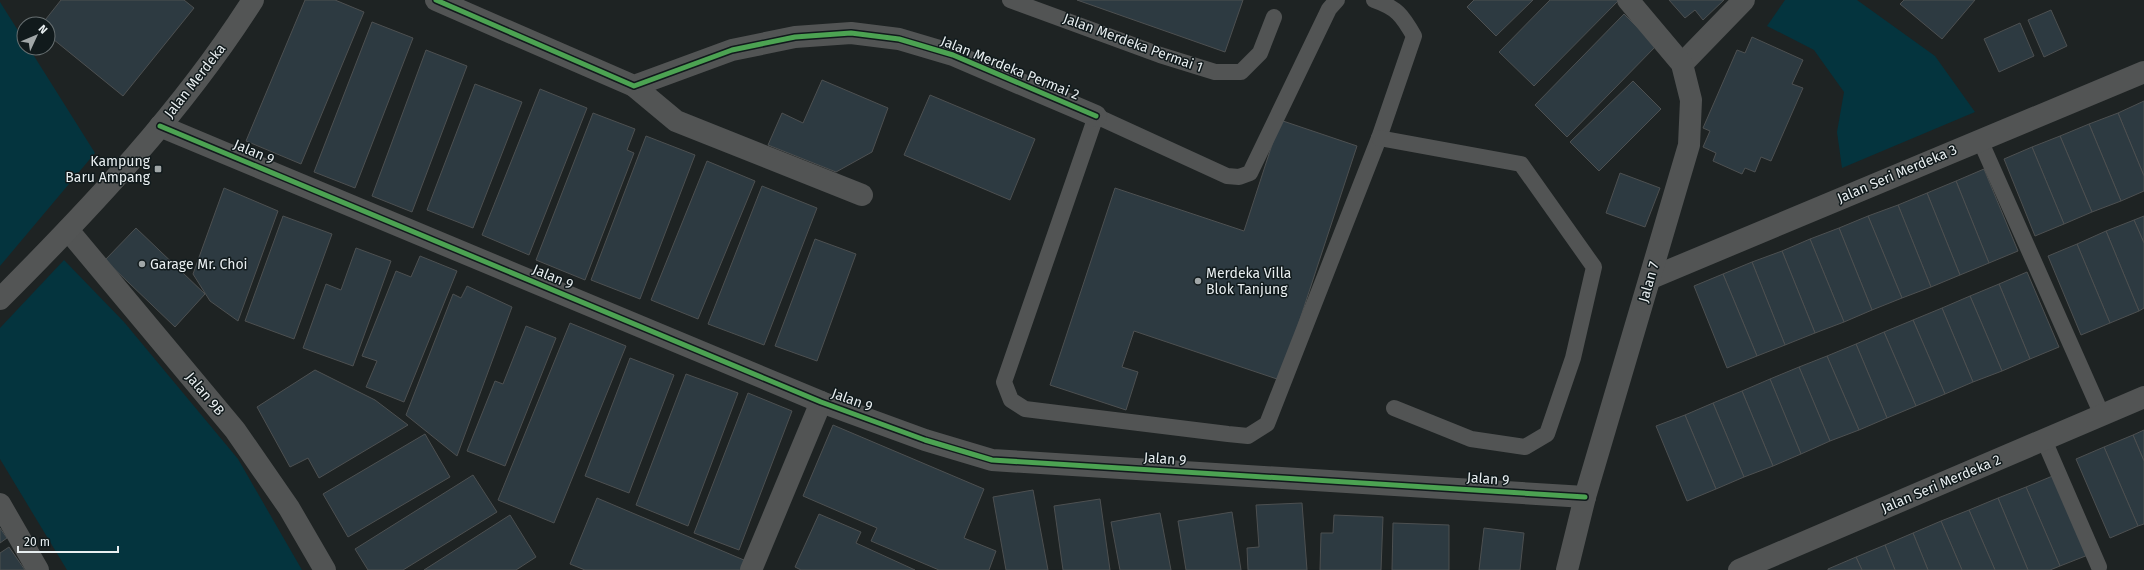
<svg xmlns="http://www.w3.org/2000/svg" width="2144" height="570" viewBox="0 0 2144 570" font-family="'Fira Sans',sans-serif">
	<style>
		.green { fill: #04343e }
		.building { fill: #2d3a41; stroke: #4d5051 }
		.lines { fill: none; stroke-linecap: round; stroke-linejoin: round }
		.lane { stroke: #525454; stroke-width: 16 }
		.street { stroke: #525454; stroke-width: 22 }
		.secondary { stroke: #535555; stroke-width: 22 }
		.cycleway-casing { stroke: #111a1c; stroke-width: 8 }
		.cycleway { stroke: #4ca352; stroke-width: 5 }
		.poi-dot { fill: #a1a7a8; stroke: #111a1c; stroke-width: 1.5 }
		.labels { text-anchor: middle; dominant-baseline: central; stroke-width: 3; stroke-linejoin: round; paint-order: stroke }
		.street-label { font-size: 14px; fill: #e8eef0; stroke: #111a1c }
		.poi-label { font-size: 14px; fill: #e8eef0; stroke: #111a1c; text-anchor: start }
	</style>
	<rect width="100%" height="100%" fill="#1e2323"/>
	<g class="green">
		<path d="M 1785,0 L 1857,0 L 1935,56 L 1975,112 L 1842,168 L 1837,132 L 1844,92 L 1814,50 L 1767,26 Z"/>
		<path d="M 0,2 L 24,40 L 24,48 L 29,48 L 95,153 L 0,266 Z"/>
		<path d="M 64,260 L 124,322 L 238,459 L 302,570 L 67,570 L 0,459 L 0,328 Z"/>
	</g>
	<g class="building">
		<path d="M 61,0 L 184,0 L 194,8 L 123,96 L 48,35 L 48,24 L 42,24 Z"/>
		<path d="M 305,0 L 335,0 L 364,12 L 301,164 L 246,141 Z"/>
		<path d="M 1077,0 L 1243,0 L 1225,52 Z"/>
		<path d="M 1474,0 L 1533,0 L 1496,36 L 1467,7 Z"/>
		<path d="M 1550,0 L 1619,0 L 1534,86 L 1499,52 Z"/>
		<path d="M 1669,0 L 1724,0 L 1703,20 L 1695,10 L 1685,18 Z"/>
		<path d="M 1904,0 L 1975,0 L 1942,39 L 1900,4 Z"/>
		<path d="M 2051,10 L 2067,46 L 2044,57 L 2028,20 Z"/>
		<path d="M 1624,14 L 1656,46 L 1567,137 L 1535,105 Z"/>
		<path d="M 372,22 L 413,38 L 355,188 L 314,172 Z"/>
		<path d="M 2020,23 L 2034,56 L 1999,72 L 1984,39 Z"/>
		<path d="M 1752,37 L 1803,60 L 1792,84 L 1803,88 L 1771,161 L 1761,157 L 1755,172 L 1745,168 L 1742,174 L 1713,161 L 1716,153 L 1703,147 L 1710,131 L 1703,128 L 1737,50 L 1745,53 Z"/>
		<path d="M 426,50 L 467,66 L 412,212 L 372,196 Z"/>
		<path d="M 822,80 L 888,108 L 872,152 L 836,172 L 768,145 L 782,113 L 803,123 Z"/>
		<path d="M 1633,81 L 1661,109 L 1599,171 L 1570,142 Z"/>
		<path d="M 475,84 L 522,102 L 473,228 L 427,210 Z"/>
		<path d="M 540,89 L 587,108 L 529,255 L 482,235 Z"/>
		<path d="M 930,95 L 1035,139 L 1010,200 L 904,155 Z"/>
		<path d="M 2144,101 L 2144,176 L 2118,113 Z"/>
		<path d="M 593,113 L 635,129 L 627,150 L 634,153 L 585,280 L 536,260 Z"/>
		<path d="M 2118,113 L 2144,176 L 2144,191 L 2121,201 L 2089,124 Z"/>
		<path d="M 1280,120 L 1357,146 L 1280,380 L 1134,331 L 1122,367 L 1138,372 L 1126,410 L 1050,385 L 1115,188 L 1244,231 Z"/>
		<path d="M 2089,124 L 2121,201 L 2092,212 L 2060,136 Z"/>
		<path d="M 646,136 L 695,155 L 640,299 L 591,280 Z"/>
		<path d="M 2060,136 L 2092,212 L 2064,224 L 2032,147 Z"/>
		<path d="M 2032,147 L 2064,224 L 2035,236 L 2004,159 Z"/>
		<path d="M 707,161 L 755,181 L 698,319 L 651,300 Z"/>
		<path d="M 1984,169 L 2018,251 L 1989,263 L 1956,181 Z"/>
		<path d="M 1620,173 L 1660,188 L 1645,227 L 1606,213 Z"/>
		<path d="M 1956,181 L 1989,263 L 1960,275 L 1927,193 Z"/>
		<path d="M 762,186 L 817,208 L 764,345 L 708,324 Z"/>
		<path d="M 224,188 L 278,211 L 238,321 L 210,301 L 193,274 Z"/>
		<path d="M 1927,193 L 1960,275 L 1931,287 L 1898,205 Z"/>
		<path d="M 1898,205 L 1931,287 L 1902,298 L 1868,216 Z"/>
		<path d="M 283,216 L 332,234 L 294,339 L 245,321 Z"/>
		<path d="M 1868,216 L 1902,298 L 1872,310 L 1839,228 Z"/>
		<path d="M 2144,216 L 2144,243 L 2134,220 Z"/>
		<path d="M 2134,220 L 2144,243 L 2144,308 L 2139,311 L 2106,231 Z"/>
		<path d="M 136,228 L 205,294 L 175,327 L 105,260 Z"/>
		<path d="M 1839,228 L 1872,310 L 1844,322 L 1810,239 Z"/>
		<path d="M 2106,231 L 2139,311 L 2110,323 L 2077,244 Z"/>
		<path d="M 815,239 L 856,254 L 817,361 L 775,346 Z"/>
		<path d="M 1810,239 L 1844,322 L 1815,333 L 1782,251 Z"/>
		<path d="M 2077,244 L 2110,323 L 2081,335 L 2048,256 Z"/>
		<path d="M 356,248 L 391,261 L 353,366 L 303,348 L 326,284 L 341,290 Z"/>
		<path d="M 1782,251 L 1815,333 L 1785,345 L 1752,262 Z"/>
		<path d="M 420,256 L 457,271 L 404,402 L 366,387 L 377,361 L 362,356 L 396,271 L 411,277 Z"/>
		<path d="M 1752,262 L 1785,345 L 1757,356 L 1723,274 Z"/>
		<path d="M 2027,272 L 2059,347 L 2030,359 L 1999,284 Z"/>
		<path d="M 1723,274 L 1757,356 L 1727,368 L 1694,286 Z"/>
		<path d="M 1999,284 L 2030,359 L 2002,371 L 1970,296 Z"/>
		<path d="M 467,286 L 512,307 L 457,456 L 406,415 L 453,294 L 461,298 Z"/>
		<path d="M 1970,296 L 2002,371 L 1973,382 L 1942,308 Z"/>
		<path d="M 1942,308 L 1973,382 L 1945,394 L 1913,320 Z"/>
		<path d="M 1913,320 L 1945,394 L 1916,406 L 1884,332 Z"/>
		<path d="M 570,323 L 626,346 L 554,523 L 498,500 Z"/>
		<path d="M 526,326 L 556,338 L 505,466 L 467,451 L 495,381 L 503,384 Z"/>
		<path d="M 1884,332 L 1916,406 L 1887,418 L 1856,344 Z"/>
		<path d="M 1856,344 L 1887,418 L 1859,430 L 1827,356 Z"/>
		<path d="M 1827,356 L 1859,430 L 1830,441 L 1799,367 Z"/>
		<path d="M 630,358 L 674,375 L 629,493 L 585,476 Z"/>
		<path d="M 1799,367 L 1830,441 L 1801,454 L 1770,379 Z"/>
		<path d="M 315,370 L 375,400 L 408,425 L 319,478 L 308,458 L 290,467 L 257,407 Z"/>
		<path d="M 686,374 L 738,393 L 688,526 L 636,505 Z"/>
		<path d="M 1770,379 L 1801,454 L 1773,466 L 1742,391 Z"/>
		<path d="M 1742,391 L 1773,466 L 1744,477 L 1713,403 Z"/>
		<path d="M 748,393 L 792,411 L 739,550 L 694,533 Z"/>
		<path d="M 1713,403 L 1744,477 L 1716,489 L 1685,415 Z"/>
		<path d="M 1685,415 L 1716,489 L 1687,501 L 1656,426 Z"/>
		<path d="M 833,425 L 984,489 L 964,538 L 996,551 L 989,570 L 939,570 L 871,541 L 877,528 L 803,496 Z"/>
		<path d="M 2144,430 L 2144,461 L 2133,435 Z"/>
		<path d="M 425,434 L 450,477 L 348,537 L 323,494 Z"/>
		<path d="M 2133,435 L 2144,461 L 2144,524 L 2138,526 L 2104,447 Z"/>
		<path d="M 2104,447 L 2138,526 L 2110,538 L 2076,459 Z"/>
		<path d="M 473,475 L 497,512 L 403,570 L 368,570 L 355,549 Z"/>
		<path d="M 2055,475 L 2088,555 L 2060,566 L 2026,487 Z"/>
		<path d="M 2026,487 L 2060,566 L 2050,570 L 2028,570 L 1998,498 Z"/>
		<path d="M 1033,490 L 1048,570 L 1006,570 L 993,497 Z"/>
		<path d="M 597,498 L 751,563 L 748,570 L 585,570 L 570,564 Z"/>
		<path d="M 1998,498 L 2028,570 L 1995,570 L 1969,510 Z"/>
		<path d="M 1100,499 L 1110,570 L 1063,570 L 1054,506 Z"/>
		<path d="M 1302,503 L 1307,570 L 1248,570 L 1247,548 L 1259,547 L 1256,505 Z"/>
		<path d="M 1969,510 L 1995,570 L 1962,570 L 1941,521 Z"/>
		<path d="M 1232,512 L 1241,570 L 1186,570 L 1178,521 Z"/>
		<path d="M 1160,513 L 1171,570 L 1120,570 L 1111,522 Z"/>
		<path d="M 819,514 L 861,532 L 856,543 L 915,570 L 801,570 L 795,567 Z"/>
		<path d="M 510,515 L 536,557 L 516,570 L 424,570 Z"/>
		<path d="M 1334,515 L 1383,517 L 1381,570 L 1320,570 L 1321,533 L 1333,533 Z"/>
		<path d="M 1941,521 L 1962,570 L 1928,570 L 1913,533 Z"/>
		<path d="M 1393,523 L 1449,525 L 1449,570 L 1392,570 Z"/>
		<path d="M 0,528 L 7,538 L 0,543 Z"/>
		<path d="M 1484,528 L 1524,533 L 1520,570 L 1479,570 Z"/>
		<path d="M 1913,533 L 1928,570 L 1895,570 L 1885,545 Z"/>
		<path d="M 1885,545 L 1895,570 L 1862,570 L 1856,557 Z"/>
		<path d="M 9,547 L 25,570 L 0,570 L 0,553 Z"/>
		<path d="M 1856,557 L 1862,570 L 1828,570 L 1828,569 Z"/>
	</g>
	<g class="lines">
		<g class="lane">
			<path d="M 1010,0 L 1160,55 L 1215,72 L 1241,72 L 1260,53 L 1274,17"/>
			<path d="M 1337,0 L 1329,9 L 1250,173 L 1239,177 L 1227,176 L 1096,116 L 1004,382 L 1011,400 L 1025,409 L 1228,434 L 1248,436 L 1267,424 L 1379,138 L 1414,36 C 1402,15 1397,8 1374,0"/>
			<path d="M 1379,138 L 1521,164 L 1594,267 L 1573,358 L 1547,434 L 1525,447 L 1471,439 L 1394,408"/>
			<path d="M 1980,140 L 2102,415"/>
			<path d="M 2044,440 L 2099,567"/>
		</g>
		<g class="street">
			<path d="M 436,0 L 634,86 L 732,50 L 795,37 L 851,33 L 899,39 L 953,55 L 1096,116"/>
			<path d="M 1682,64 L 1744,0"/>
			<path d="M 634,86 L 676,121 L 862,195"/>
			<path d="M 160,126 L 821,402 L 925,440 L 992,460 L 1585,497"/>
			<path d="M 68,230 L 235,430 L 289,508 L 325,570"/>
			<path d="M 1651,278 L 2144,72"/>
			<path d="M 0,504 L 38,570"/>
			<path d="M 751,570 L 821,402"/>
			<path d="M 1567,570 L 1585,497 L 1689,145 L 1691,100 L 1682,64 L 1628,0"/>
			<path d="M 1739,570 L 2144,397"/>
		</g>
		<path class="secondary" d="M 0,299 C 92,207 183,110 253,0"/>
		<g class="cycleway-casing">
			<g id="cycleway">
				<path d="M 436,0 L 634,86 L 732,50 L 795,37 L 851,33 L 899,39 L 953,55 L 1096,116"/>
				<path d="M 160,126 L 821,402 L 925,440 L 992,460 L 1585,497"/>
			</g>
		</g>
		<use href="#cycleway" class="cycleway"/>
	</g>
	<g class="poi-dot">
		<rect x="154" y="165" width="8" height="8" rx="2"/>
		<circle cx="142" cy="264" r="4"/>
		<circle cx="1198" cy="281" r="4"/>
	</g>
	<g class="labels">
		<g class="street-label">
			<text transform="translate(1133 43) rotate(20)">Jalan Merdeka Permai 1</text>
			<text transform="translate(1010 68) rotate(22)">Jalan Merdeka Permai 2</text>
			<text transform="translate(195 81) rotate(-52)">Jalan Merdeka</text>
			<text transform="translate(254 152) rotate(23)">Jalan 9</text>
			<text transform="translate(1897 174) rotate(-23)">Jalan Seri Merdeka 3</text>
			<text transform="translate(553 277) rotate(23)">Jalan 9</text>
			<text transform="translate(1649 282) rotate(-74)">Jalan 7</text>
			<text transform="translate(205 394) rotate(50)">Jalan 9B</text>
			<text transform="translate(852 400) rotate(20)">Jalan 9</text>
			<text transform="translate(1165 459) rotate(4)">Jalan 9</text>
			<text transform="translate(1488 479) rotate(4)">Jalan 9</text>
			<text transform="translate(1941 484) rotate(-23)">Jalan Seri Merdeka 2</text>
		</g>
		<g class="poi-label">
			<text x="150" y="161" text-anchor="end">Kampung<tspan x="150" dy="16">Baru Ampang</tspan></text>
			<text x="150" y="264">Garage Mr. Choi</text>
			<text x="1206" y="273">Merdeka Villa<tspan x="1206" dy="16">Blok Tanjung</tspan></text>
		</g>
	</g>
	<g transform="translate(36 36) rotate(46)"><circle r="19" fill="#111a1c" stroke="#676f71"/>
	<path d="M0-3L7 15L0 10L-7 15Z" fill="#a1a7a8"/>
	<text y="-6" font-size="11" font-weight="bold" text-anchor="middle" fill="#e8eef0">N</text>
	</g>
	<path d="M18 546v6h100v-6" fill="none" stroke="#e8eef0" stroke-width="2"/>
	<text x="24" y="546" font-size="12" fill="#e8eef0" stroke="#111a1c" stroke-width="3" paint-order="stroke">20 m</text>
</svg>
